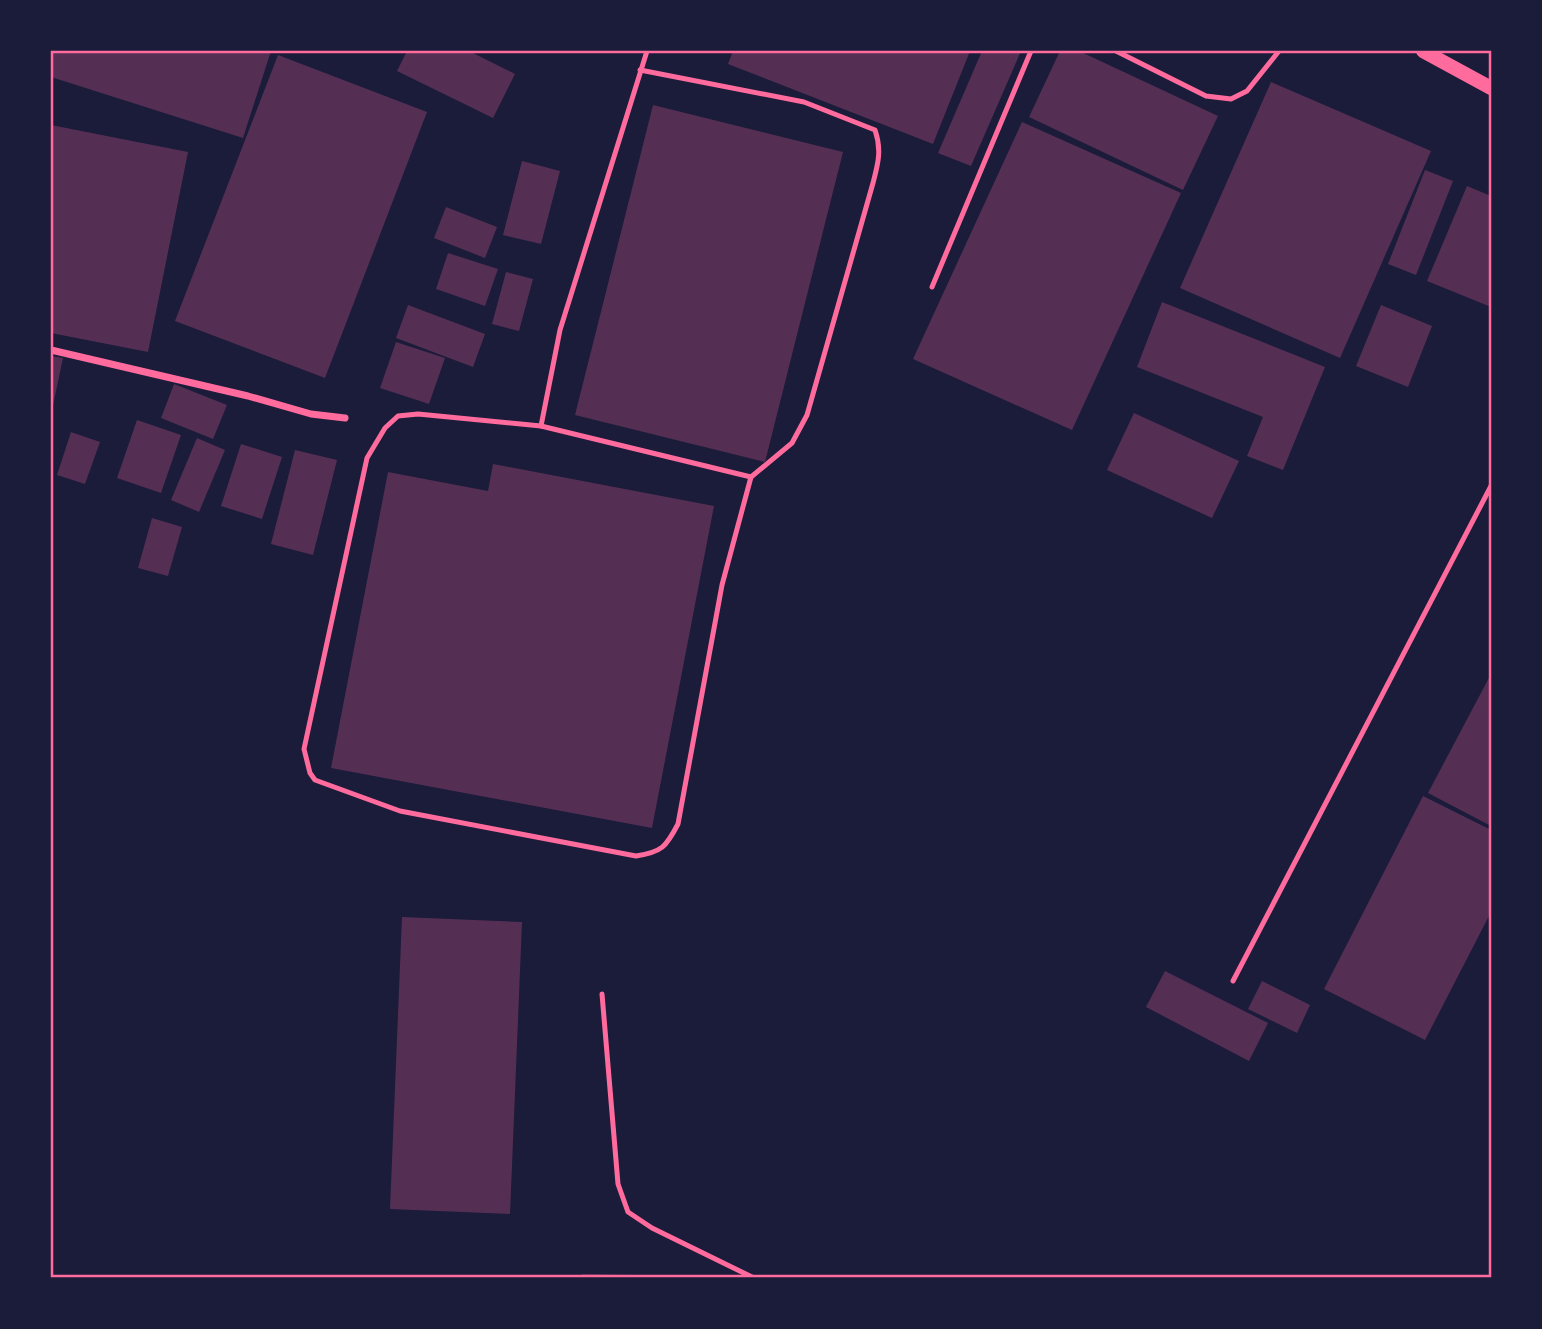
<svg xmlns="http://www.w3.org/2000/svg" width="1542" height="1329" viewBox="0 0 1542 1329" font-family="Inter,sans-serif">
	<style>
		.building { fill: #542f53 }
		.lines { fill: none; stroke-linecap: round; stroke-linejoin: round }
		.service { stroke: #ff6b9d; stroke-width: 5 }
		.minor { stroke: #ff6b9d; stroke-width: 7 }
		.secondary { stroke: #ff6b9d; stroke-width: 14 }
		.neatline { fill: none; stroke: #ff6b9d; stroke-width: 2.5 }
	</style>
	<rect width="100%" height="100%" fill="#1b1b3a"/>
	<g class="building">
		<path d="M 51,51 L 271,51 L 243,138 L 51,77 Z"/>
		<path d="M 407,51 L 469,51 L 515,74 L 493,118 L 397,71 Z"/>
		<path d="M 733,51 L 970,51 L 933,144 L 728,64 Z"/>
		<path d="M 982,51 L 1021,51 L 971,166 L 938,153 Z"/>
		<path d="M 1060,51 L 1079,51 L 1218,116 L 1183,190 L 1029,117 Z"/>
		<path d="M 278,55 L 427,112 L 325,378 L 175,321 Z"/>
		<path d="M 1271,82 L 1431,151 L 1340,358 L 1180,288 Z"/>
		<path d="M 653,105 L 843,152 L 765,462 L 575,415 Z"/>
		<path d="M 1022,122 L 1181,193 L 1072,430 L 913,359 Z"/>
		<path d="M 51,125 L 188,152 L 148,352 L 51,333 Z"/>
		<path d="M 522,161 L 560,171 L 541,244 L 503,235 Z"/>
		<path d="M 1425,170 L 1453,181 L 1416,275 L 1388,264 Z"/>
		<path d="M 1467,186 L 1491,196 L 1491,307 L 1427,281 Z"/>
		<path d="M 446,207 L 497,227 L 485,258 L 434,238 Z"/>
		<path d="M 448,253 L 498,269 L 485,306 L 436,289 Z"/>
		<path d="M 506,272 L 533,279 L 519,331 L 492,324 Z"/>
		<path d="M 1162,302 L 1325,367 L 1283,470 L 1247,456 L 1263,417 L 1137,367 Z"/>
		<path d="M 408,305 L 485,334 L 473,367 L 396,338 Z"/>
		<path d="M 1381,305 L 1432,326 L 1408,387 L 1356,366 Z"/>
		<path d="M 396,342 L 445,358 L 429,404 L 380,388 Z"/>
		<path d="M 51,356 L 63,358 L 52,410 L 51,410 Z"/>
		<path d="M 174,384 L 227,405 L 213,439 L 161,418 Z"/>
		<path d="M 1134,413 L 1239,461 L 1212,518 L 1107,470 Z"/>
		<path d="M 137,420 L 181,435 L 161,493 L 117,478 Z"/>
		<path d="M 71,432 L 100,442 L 85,484 L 57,475 Z"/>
		<path d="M 197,438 L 225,450 L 199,512 L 171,500 Z"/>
		<path d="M 241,444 L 282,457 L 262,519 L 221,506 Z"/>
		<path d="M 295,450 L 337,460 L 313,555 L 271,544 Z"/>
		<path d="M 493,464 L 714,506 L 652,828 L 331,768 L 388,472 L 488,491 Z"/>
		<path d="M 152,518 L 182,527 L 168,576 L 138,568 Z"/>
		<path d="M 1491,674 L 1491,826 L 1428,793 Z"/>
		<path d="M 1423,796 L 1491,830 L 1491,912 L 1425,1040 L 1324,989 Z"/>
		<path d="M 402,917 L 522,922 L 510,1214 L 390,1209 Z"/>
		<path d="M 1165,971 L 1268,1023 L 1249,1061 L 1146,1007 Z"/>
		<path d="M 1262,981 L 1310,1005 L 1297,1033 L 1248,1009 Z"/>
		<path d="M 582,1274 L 636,1275 L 636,1278 L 582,1278 Z"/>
	</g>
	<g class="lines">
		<g class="service">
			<path d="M 1116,51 L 1206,96 L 1231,99 L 1247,91 L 1279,51"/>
			<path d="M 640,70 L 804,102 L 875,130 C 882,150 878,164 873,183 L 807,415 L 792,443 L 751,477"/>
			<path d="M 932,287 L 1031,51"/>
			<path d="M 418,414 L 541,426 L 751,477 L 722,585 L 678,824 C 666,847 662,852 636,856 L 400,811 L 315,780 L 310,773 L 304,749 L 367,458 L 385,428 L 398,416 Z"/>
			<path d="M 541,426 L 560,330 L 647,51"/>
			<path d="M 1233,981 L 1491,486"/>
			<path d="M 602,994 L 618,1184 L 628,1212 L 652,1228 L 754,1278"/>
		</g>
		<path class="minor" d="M 51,350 L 248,396 L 311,414 L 345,418"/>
		<path class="secondary" d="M 1423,51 L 1491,88"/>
	</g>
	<rect width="1542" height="1329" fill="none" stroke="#1b1b3a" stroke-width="105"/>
	<rect x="52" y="52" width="1438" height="1224" class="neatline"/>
</svg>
